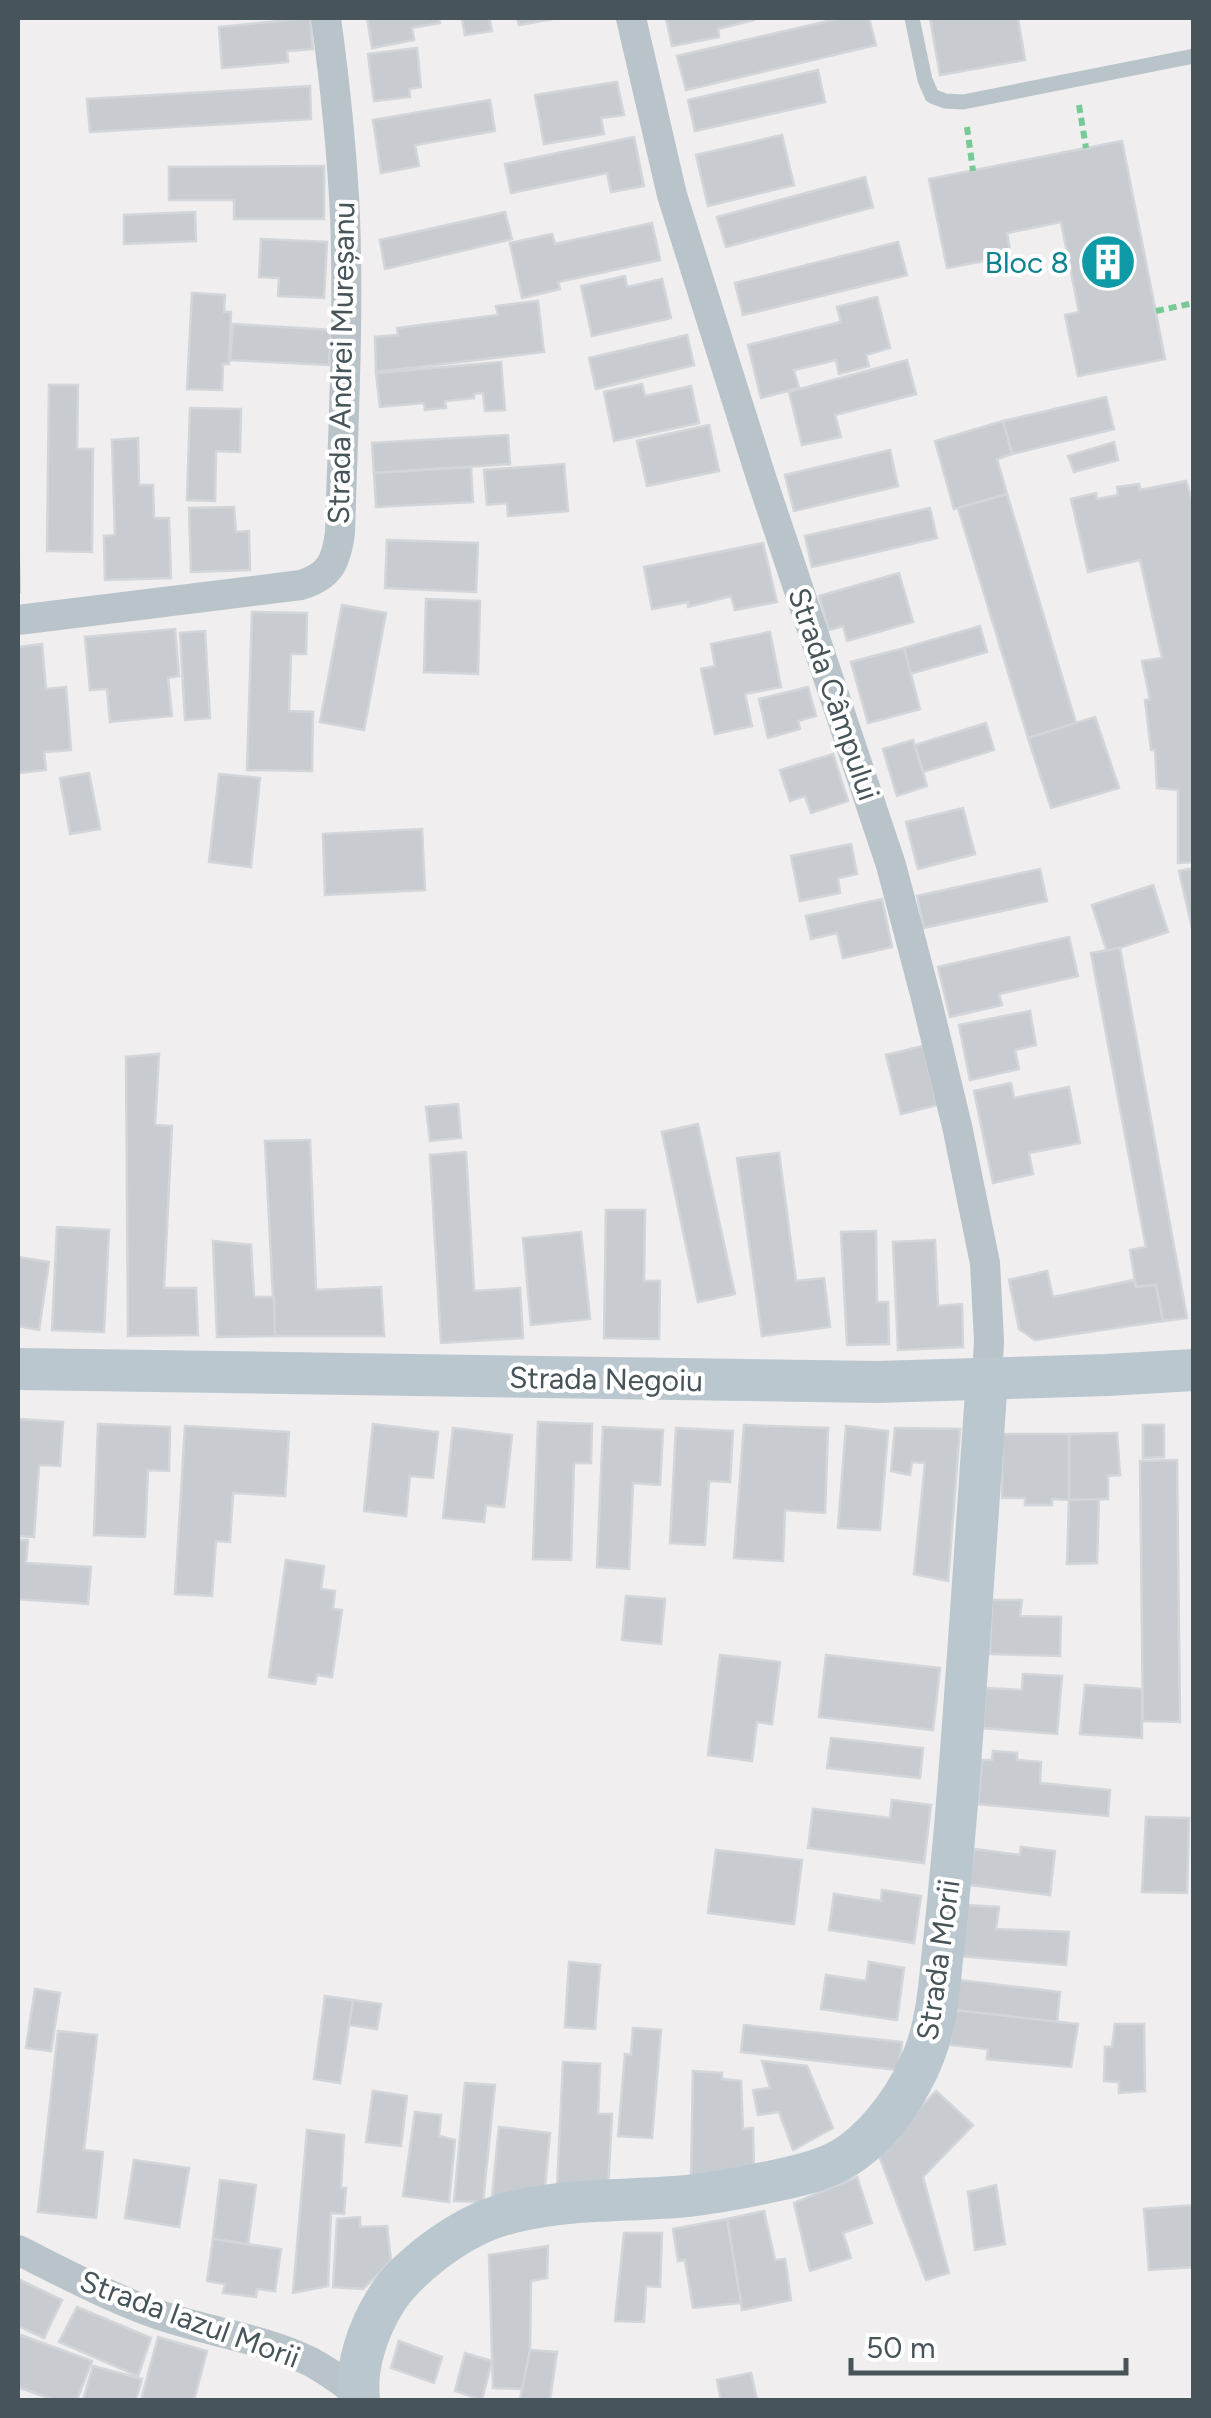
<svg xmlns="http://www.w3.org/2000/svg" width="1211" height="2418" viewBox="0 0 1211 2418" font-family="Figtree,sans-serif">
	<style>
		.building { fill: #c8ccd0; stroke: #d2d5d9; stroke-width: 2.5 }
		.lines { fill: none; stroke-linecap: round; stroke-linejoin: round }
		.path { stroke: #77c995; stroke-width: 6; stroke-dasharray: 8 5; stroke-linecap: butt }
		.lane { stroke: #b9c4ca; stroke-width: 15 }
		.street { stroke: #b9c4ca; stroke-width: 30 }
		.secondary { stroke: #bac7cf; stroke-width: 42 }
		.labels { text-anchor: middle; dominant-baseline: central; stroke-width: 8; stroke-linejoin: round; paint-order: stroke }
		.culture-label { font-size: 30px; fill: #0d838f; stroke: #fff; text-anchor: end }
		.street-label { font-size: 30px; fill: #47545a; stroke: #fff }
	</style>
	<rect width="100%" height="100%" fill="#f0eeee"/>
	<g class="building">
		<path d="M 310,18 L 313,49 L 287,51 L 288,62 L 222,68 L 219,27 Z"/>
		<path d="M 367,18 L 439,18 L 440,23 L 412,28 L 414,40 L 372,48 Z"/>
		<path d="M 462,18 L 489,18 L 492,31 L 465,35 Z"/>
		<path d="M 517,18 L 558,18 L 519,25 Z"/>
		<path d="M 666,18 L 754,18 L 754,20 L 718,29 L 719,37 L 672,46 Z"/>
		<path d="M 841,18 L 869,18 L 876,45 L 686,90 L 677,56 Z"/>
		<path d="M 930,18 L 1018,18 L 1025,60 L 940,75 Z"/>
		<path d="M 417,48 L 421,87 L 409,89 L 410,97 L 374,101 L 368,54 Z"/>
		<path d="M 818,70 L 825,102 L 695,131 L 688,100 Z"/>
		<path d="M 617,82 L 624,115 L 601,118 L 604,134 L 544,144 L 535,95 Z"/>
		<path d="M 310,86 L 311,119 L 90,132 L 87,99 Z"/>
		<path d="M 490,100 L 495,131 L 415,145 L 419,166 L 381,173 L 373,120 Z"/>
		<path d="M 782,135 L 794,185 L 708,206 L 696,155 Z"/>
		<path d="M 634,137 L 644,186 L 611,192 L 607,173 L 511,193 L 505,164 Z"/>
		<path d="M 1122,141 L 1165,359 L 1078,376 L 1065,315 L 1079,312 L 1061,222 L 1007,233 L 1011,256 L 947,268 L 929,179 Z"/>
		<path d="M 324,166 L 324,219 L 234,219 L 234,200 L 169,200 L 169,167 Z"/>
		<path d="M 865,177 L 873,207 L 726,247 L 717,217 Z"/>
		<path d="M 195,212 L 196,241 L 124,244 L 124,215 Z"/>
		<path d="M 505,212 L 512,239 L 385,269 L 380,240 Z"/>
		<path d="M 652,223 L 660,260 L 558,282 L 560,289 L 522,298 L 510,243 L 552,234 L 555,244 Z"/>
		<path d="M 261,239 L 327,242 L 324,298 L 278,296 L 279,278 L 259,277 Z"/>
		<path d="M 898,242 L 907,275 L 743,315 L 735,283 Z"/>
		<path d="M 625,276 L 627,287 L 662,279 L 671,318 L 592,336 L 581,286 Z"/>
		<path d="M 192,293 L 225,295 L 224,312 L 231,312 L 229,364 L 223,364 L 222,390 L 187,389 Z"/>
		<path d="M 877,297 L 890,348 L 866,355 L 869,366 L 839,374 L 836,360 L 794,370 L 799,388 L 761,398 L 748,345 L 841,322 L 837,307 Z"/>
		<path d="M 538,301 L 544,352 L 376,372 L 375,337 L 398,335 L 397,328 L 498,315 L 496,306 Z"/>
		<path d="M 233,324 L 331,330 L 329,365 L 230,360 Z"/>
		<path d="M 687,335 L 694,365 L 596,389 L 589,358 Z"/>
		<path d="M 907,360 L 916,394 L 835,415 L 841,437 L 802,445 L 789,392 Z"/>
		<path d="M 501,362 L 505,410 L 485,411 L 483,393 L 474,394 L 474,398 L 445,401 L 446,408 L 425,410 L 424,403 L 380,407 L 376,373 Z"/>
		<path d="M 642,384 L 645,396 L 691,386 L 699,423 L 614,441 L 604,392 Z"/>
		<path d="M 49,385 L 78,385 L 77,449 L 93,449 L 92,552 L 47,551 Z"/>
		<path d="M 1106,397 L 1114,429 L 1012,454 L 1003,421 Z"/>
		<path d="M 190,408 L 241,409 L 240,452 L 216,451 L 215,501 L 187,500 Z"/>
		<path d="M 1003,421 L 1012,454 L 997,459 L 1007,494 L 954,509 L 935,441 Z"/>
		<path d="M 709,425 L 719,471 L 647,486 L 637,441 Z"/>
		<path d="M 508,435 L 510,464 L 374,473 L 372,443 Z"/>
		<path d="M 138,438 L 139,485 L 153,485 L 154,518 L 169,518 L 171,578 L 105,580 L 104,536 L 115,535 L 112,440 Z"/>
		<path d="M 1114,442 L 1118,460 L 1074,472 L 1068,456 Z"/>
		<path d="M 890,450 L 898,486 L 794,511 L 785,475 Z"/>
		<path d="M 564,464 L 568,511 L 508,516 L 507,503 L 487,505 L 484,470 Z"/>
		<path d="M 471,467 L 473,502 L 376,507 L 374,473 Z"/>
		<path d="M 1186,481 L 1194,506 L 1194,862 L 1178,863 L 1178,790 L 1157,788 L 1155,750 L 1151,750 L 1145,700 L 1150,699 L 1142,661 L 1162,658 L 1140,560 L 1088,572 L 1071,499 L 1096,493 L 1097,499 L 1118,495 L 1117,487 L 1139,484 L 1140,490 Z"/>
		<path d="M 1007,494 L 1076,723 L 1028,738 L 958,508 Z"/>
		<path d="M 234,507 L 236,532 L 249,531 L 250,570 L 191,572 L 189,508 Z"/>
		<path d="M 930,508 L 937,538 L 812,567 L 805,536 Z"/>
		<path d="M 18,532 L 20,592 L 18,592 Z"/>
		<path d="M 387,540 L 478,543 L 476,592 L 385,588 Z"/>
		<path d="M 763,543 L 777,602 L 735,610 L 731,596 L 688,607 L 688,602 L 652,609 L 644,567 Z"/>
		<path d="M 899,573 L 913,622 L 847,641 L 843,626 L 829,630 L 819,596 Z"/>
		<path d="M 426,599 L 480,601 L 478,674 L 424,672 Z"/>
		<path d="M 342,605 L 386,613 L 364,730 L 320,722 Z"/>
		<path d="M 252,612 L 307,613 L 306,654 L 291,654 L 289,711 L 313,712 L 312,771 L 247,770 Z"/>
		<path d="M 980,626 L 987,652 L 910,674 L 904,648 Z"/>
		<path d="M 175,629 L 179,676 L 168,678 L 172,716 L 110,722 L 107,689 L 90,690 L 85,637 Z"/>
		<path d="M 205,631 L 210,718 L 185,720 L 180,633 Z"/>
		<path d="M 770,632 L 781,687 L 745,694 L 752,726 L 715,734 L 701,669 L 715,666 L 711,644 Z"/>
		<path d="M 42,644 L 46,689 L 66,687 L 71,750 L 44,752 L 46,770 L 18,773 L 18,647 Z"/>
		<path d="M 904,648 L 920,709 L 868,723 L 851,662 Z"/>
		<path d="M 808,687 L 816,716 L 798,721 L 800,729 L 768,738 L 759,699 Z"/>
		<path d="M 1095,717 L 1119,788 L 1051,808 L 1028,738 Z"/>
		<path d="M 986,723 L 994,750 L 923,772 L 915,745 Z"/>
		<path d="M 913,740 L 927,786 L 897,796 L 883,749 Z"/>
		<path d="M 833,754 L 848,801 L 811,813 L 805,796 L 790,801 L 780,770 Z"/>
		<path d="M 89,773 L 100,829 L 70,834 L 60,778 Z"/>
		<path d="M 219,774 L 260,778 L 251,867 L 209,862 Z"/>
		<path d="M 963,808 L 975,854 L 918,869 L 906,822 Z"/>
		<path d="M 422,829 L 425,890 L 325,895 L 323,834 Z"/>
		<path d="M 851,844 L 857,874 L 838,878 L 840,893 L 800,901 L 791,856 Z"/>
		<path d="M 1194,868 L 1194,937 L 1179,871 Z"/>
		<path d="M 1040,869 L 1047,901 L 924,928 L 917,896 Z"/>
		<path d="M 1153,885 L 1168,932 L 1107,952 L 1092,905 Z"/>
		<path d="M 882,899 L 892,947 L 843,958 L 837,933 L 811,939 L 806,916 Z"/>
		<path d="M 1069,937 L 1078,976 L 999,994 L 1002,1005 L 950,1017 L 938,967 Z"/>
		<path d="M 1120,948 L 1187,1318 L 1163,1321 L 1156,1285 L 1136,1287 L 1130,1250 L 1146,1247 L 1091,953 Z"/>
		<path d="M 1030,1011 L 1036,1045 L 1015,1050 L 1019,1069 L 970,1080 L 959,1025 Z"/>
		<path d="M 923,1046 L 937,1105 L 901,1114 L 886,1055 Z"/>
		<path d="M 159,1054 L 155,1125 L 172,1126 L 164,1288 L 196,1288 L 198,1335 L 128,1336 L 126,1057 Z"/>
		<path d="M 1011,1083 L 1014,1098 L 1069,1087 L 1080,1143 L 1029,1153 L 1033,1174 L 993,1183 L 974,1091 Z"/>
		<path d="M 458,1104 L 461,1138 L 430,1141 L 426,1107 Z"/>
		<path d="M 698,1124 L 735,1294 L 698,1302 L 662,1132 Z"/>
		<path d="M 310,1140 L 316,1290 L 381,1287 L 384,1336 L 275,1336 L 265,1141 Z"/>
		<path d="M 466,1152 L 474,1291 L 520,1288 L 523,1338 L 441,1343 L 430,1155 Z"/>
		<path d="M 779,1153 L 796,1281 L 824,1278 L 830,1327 L 762,1336 L 737,1158 Z"/>
		<path d="M 606,1210 L 645,1210 L 644,1281 L 660,1281 L 659,1339 L 604,1338 Z"/>
		<path d="M 57,1227 L 109,1230 L 104,1332 L 52,1330 Z"/>
		<path d="M 876,1231 L 877,1302 L 888,1302 L 889,1344 L 847,1345 L 841,1232 Z"/>
		<path d="M 581,1232 L 590,1319 L 531,1325 L 523,1238 Z"/>
		<path d="M 935,1240 L 938,1306 L 962,1304 L 963,1347 L 898,1350 L 893,1242 Z"/>
		<path d="M 213,1241 L 251,1245 L 254,1297 L 274,1297 L 275,1336 L 217,1337 Z"/>
		<path d="M 18,1257 L 49,1262 L 39,1330 L 18,1326 Z"/>
		<path d="M 1047,1271 L 1053,1297 L 1134,1280 L 1136,1287 L 1156,1285 L 1163,1321 L 1035,1340 L 1019,1329 L 1009,1280 Z"/>
		<path d="M 18,1419 L 63,1422 L 60,1466 L 39,1465 L 34,1537 L 18,1536 Z"/>
		<path d="M 538,1422 L 592,1424 L 591,1463 L 574,1463 L 571,1560 L 533,1559 Z"/>
		<path d="M 98,1424 L 170,1427 L 169,1471 L 148,1470 L 145,1537 L 94,1535 Z"/>
		<path d="M 373,1424 L 438,1432 L 433,1478 L 410,1476 L 406,1516 L 364,1511 Z"/>
		<path d="M 744,1425 L 828,1428 L 825,1513 L 785,1510 L 783,1561 L 734,1558 Z"/>
		<path d="M 1143,1425 L 1164,1425 L 1164,1457 L 1143,1458 Z"/>
		<path d="M 185,1426 L 289,1432 L 285,1496 L 233,1493 L 230,1542 L 216,1541 L 212,1596 L 175,1594 Z"/>
		<path d="M 846,1426 L 888,1431 L 880,1530 L 838,1528 Z"/>
		<path d="M 603,1427 L 663,1430 L 660,1485 L 633,1483 L 629,1569 L 597,1567 Z"/>
		<path d="M 453,1428 L 512,1435 L 504,1507 L 486,1505 L 484,1522 L 443,1518 Z"/>
		<path d="M 676,1428 L 733,1431 L 730,1482 L 709,1481 L 705,1545 L 670,1543 Z"/>
		<path d="M 895,1428 L 960,1429 L 948,1581 L 914,1574 L 925,1463 L 912,1462 L 910,1475 L 891,1471 Z"/>
		<path d="M 1117,1433 L 1120,1475 L 1108,1476 L 1108,1499 L 1069,1500 L 1069,1434 Z"/>
		<path d="M 1002,1434 L 1069,1434 L 1069,1500 L 1052,1499 L 1052,1505 L 1025,1505 L 1025,1498 L 1002,1498 Z"/>
		<path d="M 1177,1460 L 1180,1722 L 1143,1721 L 1140,1461 Z"/>
		<path d="M 1099,1499 L 1097,1563 L 1067,1564 L 1069,1500 Z"/>
		<path d="M 18,1540 L 28,1540 L 26,1563 L 91,1567 L 88,1604 L 18,1599 Z"/>
		<path d="M 286,1560 L 324,1566 L 321,1589 L 335,1591 L 333,1609 L 342,1610 L 332,1677 L 317,1675 L 315,1684 L 269,1677 Z"/>
		<path d="M 626,1596 L 665,1599 L 661,1644 L 622,1640 Z"/>
		<path d="M 992,1600 L 1022,1600 L 1020,1616 L 1061,1617 L 1060,1656 L 990,1654 Z"/>
		<path d="M 720,1655 L 780,1662 L 772,1724 L 757,1722 L 752,1761 L 708,1755 Z"/>
		<path d="M 826,1655 L 940,1668 L 933,1730 L 819,1717 Z"/>
		<path d="M 1023,1674 L 1062,1676 L 1057,1734 L 983,1728 L 986,1688 L 1022,1690 Z"/>
		<path d="M 1085,1685 L 1142,1689 L 1142,1738 L 1080,1734 Z"/>
		<path d="M 831,1738 L 923,1748 L 920,1778 L 827,1768 Z"/>
		<path d="M 993,1751 L 1017,1753 L 1017,1760 L 1041,1762 L 1040,1783 L 1110,1790 L 1108,1816 L 978,1804 L 982,1760 L 992,1760 Z"/>
		<path d="M 892,1800 L 931,1805 L 924,1863 L 808,1848 L 813,1809 L 890,1818 Z"/>
		<path d="M 1146,1817 L 1189,1818 L 1187,1893 L 1142,1892 Z"/>
		<path d="M 1021,1847 L 1055,1851 L 1050,1895 L 969,1885 L 974,1849 L 1020,1855 Z"/>
		<path d="M 716,1850 L 802,1860 L 794,1924 L 708,1913 Z"/>
		<path d="M 882,1890 L 921,1896 L 914,1943 L 829,1930 L 834,1894 L 881,1901 Z"/>
		<path d="M 966,1905 L 999,1907 L 996,1929 L 1069,1932 L 1066,1965 L 961,1956 Z"/>
		<path d="M 569,1962 L 600,1965 L 595,2029 L 565,2027 Z"/>
		<path d="M 869,1962 L 904,1968 L 897,2020 L 821,2009 L 826,1975 L 866,1981 Z"/>
		<path d="M 958,1980 L 1060,1992 L 1057,2022 L 954,2010 Z"/>
		<path d="M 35,1989 L 60,1993 L 51,2051 L 26,2048 Z"/>
		<path d="M 325,1996 L 353,2000 L 340,2083 L 314,2079 Z"/>
		<path d="M 353,2000 L 381,2004 L 377,2029 L 349,2025 Z"/>
		<path d="M 954,2010 L 1078,2024 L 1071,2067 L 987,2059 L 988,2049 L 950,2045 Z"/>
		<path d="M 1115,2024 L 1144,2024 L 1145,2091 L 1119,2093 L 1119,2082 L 1104,2081 L 1105,2047 L 1112,2047 Z"/>
		<path d="M 744,2025 L 902,2042 L 899,2070 L 741,2052 Z"/>
		<path d="M 633,2028 L 661,2030 L 652,2138 L 618,2136 L 625,2054 L 631,2055 Z"/>
		<path d="M 58,2031 L 97,2035 L 84,2150 L 103,2152 L 96,2218 L 38,2212 Z"/>
		<path d="M 762,2061 L 807,2066 L 833,2128 L 793,2150 L 779,2112 L 758,2115 L 753,2090 L 770,2088 Z"/>
		<path d="M 563,2062 L 600,2064 L 598,2114 L 612,2114 L 608,2190 L 557,2188 Z"/>
		<path d="M 693,2071 L 722,2073 L 722,2079 L 741,2081 L 743,2129 L 753,2128 L 754,2172 L 691,2179 Z"/>
		<path d="M 465,2083 L 495,2085 L 483,2202 L 454,2201 Z"/>
		<path d="M 373,2091 L 407,2096 L 401,2146 L 366,2142 Z"/>
		<path d="M 936,2091 L 973,2125 L 923,2177 L 949,2273 L 926,2280 L 878,2153 Z"/>
		<path d="M 415,2112 L 441,2115 L 439,2136 L 455,2140 L 449,2202 L 403,2196 Z"/>
		<path d="M 499,2127 L 550,2133 L 544,2197 L 492,2197 Z"/>
		<path d="M 307,2130 L 344,2135 L 341,2188 L 346,2188 L 344,2214 L 331,2213 L 328,2286 L 293,2293 Z"/>
		<path d="M 134,2160 L 189,2168 L 179,2227 L 125,2218 Z"/>
		<path d="M 857,2177 L 872,2223 L 843,2233 L 851,2258 L 810,2271 L 794,2203 Z"/>
		<path d="M 220,2180 L 256,2185 L 248,2244 L 213,2239 Z"/>
		<path d="M 996,2185 L 1005,2244 L 975,2250 L 968,2192 Z"/>
		<path d="M 1194,2205 L 1194,2267 L 1149,2270 L 1144,2209 Z"/>
		<path d="M 764,2211 L 775,2260 L 785,2259 L 791,2300 L 742,2310 L 727,2219 Z"/>
		<path d="M 360,2217 L 360,2227 L 387,2226 L 391,2261 L 363,2289 L 333,2287 L 337,2219 Z"/>
		<path d="M 727,2219 L 741,2303 L 693,2308 L 685,2260 L 678,2261 L 673,2229 Z"/>
		<path d="M 624,2233 L 662,2233 L 660,2287 L 646,2286 L 644,2322 L 615,2321 Z"/>
		<path d="M 213,2239 L 281,2249 L 275,2291 L 257,2289 L 256,2297 L 223,2293 L 225,2284 L 207,2281 Z"/>
		<path d="M 548,2246 L 547,2278 L 531,2281 L 530,2350 L 523,2389 L 493,2388 L 489,2255 Z"/>
		<path d="M 18,2279 L 62,2300 L 44,2338 L 18,2326 Z"/>
		<path d="M 77,2307 L 151,2338 L 138,2376 L 59,2342 Z"/>
		<path d="M 18,2334 L 92,2361 L 77,2400 L 54,2400 L 18,2387 Z"/>
		<path d="M 158,2337 L 207,2351 L 194,2400 L 141,2400 Z"/>
		<path d="M 399,2341 L 442,2357 L 434,2383 L 391,2368 Z"/>
		<path d="M 530,2350 L 557,2352 L 550,2400 L 520,2400 Z"/>
		<path d="M 465,2353 L 492,2361 L 482,2400 L 455,2391 Z"/>
		<path d="M 93,2366 L 142,2379 L 136,2400 L 83,2400 Z"/>
		<path d="M 751,2373 L 757,2400 L 721,2400 L 717,2380 Z"/>
	</g>
	<g class="lines">
		<g class="path">
			<path d="M 1079,105 L 1086,148"/>
			<path d="M 967,127 L 973,171"/>
			<path d="M 1156,311 L 1194,303"/>
		</g>
		<path class="lane" d="M 912,18 L 925,80 L 932,96 L 945,101 L 963,102 L 1194,56"/>
		<g class="street">
			<path d="M 631,18 L 672,195 L 761,477 L 891,865 L 926,998 L 957,1126 L 985,1263 L 989,1341 L 987,1379"/>
			<path d="M 18,620 L 301,585 C 330,576 336,562 340,533 C 343,428 349,322 345,217 C 342,150 335,84 326,18"/>
			<path d="M 18,2250 C 62,2272 105,2295 151,2312 C 202,2331 258,2337 307,2360 C 326,2369 342,2382 359,2394"/>
		</g>
		<g class="secondary">
			<path d="M 18,1369 L 877,1382 L 1107,1375 L 1194,1370"/>
			<path d="M 359,2400 C 355,2366 368,2329 386,2300 C 399,2280 415,2266 433,2252 C 453,2237 476,2223 499,2216 C 559,2197 625,2202 687,2196 C 714,2193 742,2188 769,2182 C 797,2176 829,2170 853,2152 C 884,2129 910,2091 924,2055 C 936,2024 939,1992 942,1959 C 947,1919 950,1879 954,1839 C 967,1686 976,1532 987,1379"/>
		</g>
	</g>
	<defs>
		<g id="building-disc" transform="scale(2.875)"><circle r="9.5" fill="#0f9aa8" stroke="#fff"/><path d="M-4-6H4V6H1V3H-1V6H-4ZM-2.5-4.3h1.7v1.8h-1.7ZM.8-4.3h1.7v1.8H.8ZM-2.5-1h1.7V.8h-1.7ZM.8-1h1.7V.8H.8Z" fill="#fff"/></g>
	</defs>
	<g fill-rule="evenodd">
		<use href="#building-disc" x="1108" y="262"/>
	</g>
	<g class="labels">
		<g class="culture-label">
			<text x="1069" y="262">Bloc 8</text>
		</g>
		<g class="street-label">
			<text transform="translate(341 363) rotate(-89)">Strada Andrei Mureșanu</text>
			<text transform="translate(834 694) rotate(71)">Strada Câmpului</text>
			<text transform="translate(606 1379) rotate(1)">Strada Negoiu</text>
			<text transform="translate(938 1960) rotate(-82)">Strada Morii</text>
			<text transform="translate(190 2319) rotate(20)">Strada Iazul Morii</text>
		</g>
	</g>
	<rect width="1211" height="2418" fill="none" stroke="#47545a" stroke-width="40"/>
	<path d="M851 2358v15h275v-15" fill="none" stroke="#47545a" stroke-width="5"/>
	<text x="866" y="2358" font-size="30" fill="#47545a" stroke="#ffffff" stroke-width="8" paint-order="stroke">50 m</text>
</svg>
